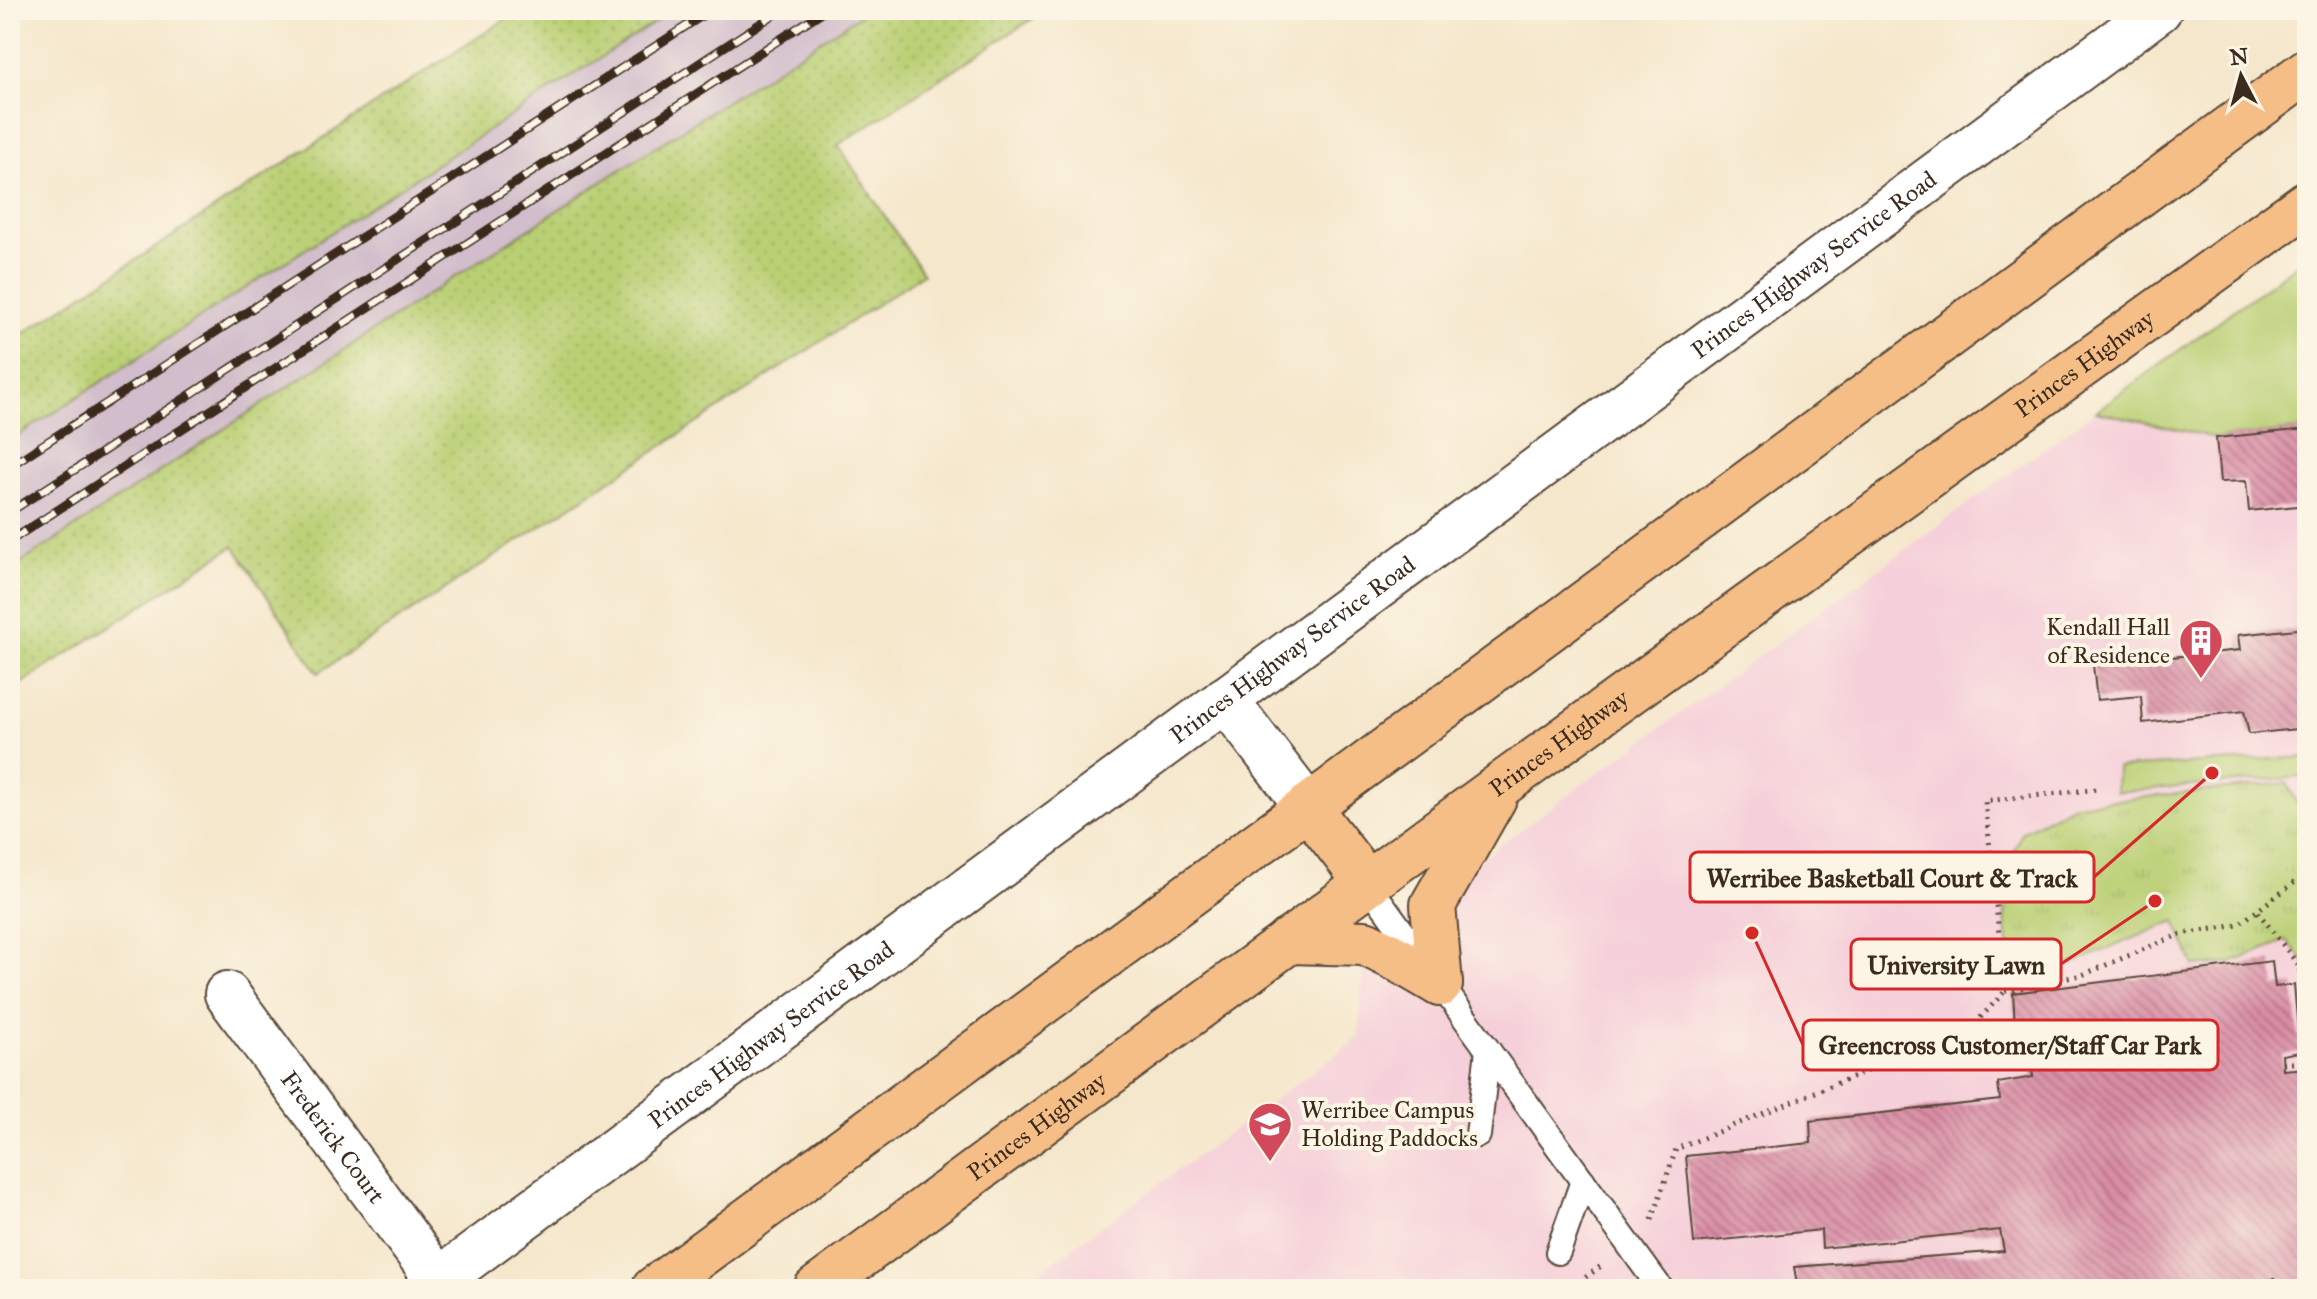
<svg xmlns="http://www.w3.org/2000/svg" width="2317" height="1299" viewBox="0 0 2317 1299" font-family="'IM FELL Great Primer',serif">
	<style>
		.built { fill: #f5cfd9 }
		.railway { fill: #d1bdcb }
		.grass { fill: url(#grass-dots); stroke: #7a7c48; stroke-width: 2 }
		.park { fill: url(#park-tufts); stroke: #7a7c48; stroke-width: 2 }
		.garden { fill: #b9cf73; stroke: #7a7c48; stroke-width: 2 }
		.building { fill: url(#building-back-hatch) }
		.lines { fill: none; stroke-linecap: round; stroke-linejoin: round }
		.lane-casing { stroke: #574638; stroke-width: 28 }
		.street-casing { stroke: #574638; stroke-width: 48 }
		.highway-casing { stroke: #574638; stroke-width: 48 }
		.path { stroke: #574638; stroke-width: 5; stroke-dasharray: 2 6; stroke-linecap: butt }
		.lane { stroke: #fff; stroke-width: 24 }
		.street { stroke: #fff; stroke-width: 44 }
		.highway { stroke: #f6be87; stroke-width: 44 }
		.rail-casing { stroke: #3b2a1e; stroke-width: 9 }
		.rail { stroke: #fcf5e5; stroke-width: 6; stroke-dasharray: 18; stroke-linecap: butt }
		.labels { text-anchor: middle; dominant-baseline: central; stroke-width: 8; stroke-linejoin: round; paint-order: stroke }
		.street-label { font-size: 24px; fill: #3b2a1e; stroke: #fcf5e5 }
		.poi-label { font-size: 24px; fill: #3b2a1e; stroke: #fcf5e5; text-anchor: end }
		.leader { fill: none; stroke: #d62828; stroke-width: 3 }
		.callout-dot { fill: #d62828; stroke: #fcf5e5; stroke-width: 3 }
		.callout { fill: #fcf5e5; stroke: #d62828; stroke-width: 3 }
		.callout-label { font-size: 26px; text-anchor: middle; font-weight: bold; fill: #3b2a1e }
	</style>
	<defs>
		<pattern id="grass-dots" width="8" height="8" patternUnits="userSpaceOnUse" patternTransform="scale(2)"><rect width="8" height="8" fill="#b9cf73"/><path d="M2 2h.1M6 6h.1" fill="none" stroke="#a0b263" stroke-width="1.8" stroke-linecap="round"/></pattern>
		<pattern id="park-tufts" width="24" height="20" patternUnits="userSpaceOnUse" patternTransform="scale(2)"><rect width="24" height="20" fill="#b9cf73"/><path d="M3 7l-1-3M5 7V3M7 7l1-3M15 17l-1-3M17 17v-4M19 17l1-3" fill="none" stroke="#a0b263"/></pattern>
		<pattern id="building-back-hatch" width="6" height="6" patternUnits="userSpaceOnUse" patternTransform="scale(2)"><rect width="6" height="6" fill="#d98da5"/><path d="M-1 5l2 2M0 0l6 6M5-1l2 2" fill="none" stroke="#b17386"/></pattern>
	</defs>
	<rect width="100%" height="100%" fill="#fcf5e5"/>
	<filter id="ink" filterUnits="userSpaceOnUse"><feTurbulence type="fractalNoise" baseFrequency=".0125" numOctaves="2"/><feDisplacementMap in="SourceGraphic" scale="16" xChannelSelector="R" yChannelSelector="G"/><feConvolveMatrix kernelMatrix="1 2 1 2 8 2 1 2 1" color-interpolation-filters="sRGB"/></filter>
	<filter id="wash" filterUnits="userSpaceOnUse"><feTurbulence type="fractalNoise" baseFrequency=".006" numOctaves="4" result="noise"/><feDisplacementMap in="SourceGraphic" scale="32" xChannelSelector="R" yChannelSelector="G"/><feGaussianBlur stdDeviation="1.8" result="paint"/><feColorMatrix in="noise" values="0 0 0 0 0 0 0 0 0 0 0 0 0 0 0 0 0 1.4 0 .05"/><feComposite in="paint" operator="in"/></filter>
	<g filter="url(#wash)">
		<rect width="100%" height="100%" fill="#f5e7cc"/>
		<path class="built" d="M 2307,257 L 2307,1289 L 1016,1289 L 1359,1038 L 1365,943 Z"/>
		<path class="railway" d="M 674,10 L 868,10 L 479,261 L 10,570 L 10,441 Z"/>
		<g class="grass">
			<path d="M 520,10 L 674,10 L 10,441 L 10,342 Z"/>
			<path d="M 868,10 L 1046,10 L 838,145 L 923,274 L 318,673 L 234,546 L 10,691 L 10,570 L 479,261 Z"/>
		</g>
		<path class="park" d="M 2287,783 L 2307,824 L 2307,965 L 2287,940 L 2231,963 L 2194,966 L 2175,921 L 2013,988 L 2001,880 L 2022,832 L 2075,804 Z"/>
		<g class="garden">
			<path d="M 2307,257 L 2307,429 L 2216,438 L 2096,411 Z"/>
			<path d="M 2307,757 L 2307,792 L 2303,777 L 2116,792 L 2117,768 Z"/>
		</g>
		<g id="blocks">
			<g class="building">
				<path d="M 2307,429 L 2307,505 L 2249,511 L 2246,481 L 2220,482 L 2216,438 Z"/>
				<path d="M 2307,628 L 2307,728 L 2249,734 L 2244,711 L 2143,723 L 2141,696 L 2097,700 L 2093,665 L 2240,650 L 2238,635 Z"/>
				<path d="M 2272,961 L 2275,987 L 2294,985 L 2300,1052 L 2282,1055 L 2283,1070 L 2307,1068 L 2307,1289 L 2275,1289 L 2274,1279 L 2267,1280 L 2267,1289 L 1798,1289 L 1794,1267 L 2004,1251 L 2000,1230 L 1822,1248 L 1821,1230 L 1694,1243 L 1686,1156 L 1811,1143 L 1810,1121 L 2000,1100 L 1998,1083 L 2033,1077 L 2029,1039 L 2016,1041 L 2013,993 Z"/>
			</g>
		</g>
	</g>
	<g filter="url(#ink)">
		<use href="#blocks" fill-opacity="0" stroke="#574638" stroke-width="2"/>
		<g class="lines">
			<g class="lane-casing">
				<g id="lane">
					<path d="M 1367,883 L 1661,1289"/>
					<path d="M 1478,1135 L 1488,1050"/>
					<path d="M 1558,1252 L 1583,1181"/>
				</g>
			</g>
			<g class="street-casing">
				<g id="street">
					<path d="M 1225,699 L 1308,807"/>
					<path id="s1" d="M 227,994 L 439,1281"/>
					<path id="s2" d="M 427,1289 L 2159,10"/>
				</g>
			</g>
			<g class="highway-casing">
				<g id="highway">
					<path d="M 1308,807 L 1367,883"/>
					<path d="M 1288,941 L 1365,943 L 1399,960 L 1440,984"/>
					<path d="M 1440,984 L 1433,905 L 1494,798"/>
					<path d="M 654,1289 L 2307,71"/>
					<path id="s3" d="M 816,1289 L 1501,785 L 2307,203"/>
				</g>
			</g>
			<g class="path">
				<path d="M 2258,912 L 2299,966 L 2307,1028"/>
				<path d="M 2005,991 L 2082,975 L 2181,934 L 2238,925 L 2307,873"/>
				<path d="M 2283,1064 L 2307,1061"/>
				<path d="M 1652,1220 L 1676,1149 L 1970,1029 L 2005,991 L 1985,801 L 2098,789"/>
				<path d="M 1579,1282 L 1604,1264"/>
			</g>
			<use href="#lane" class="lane"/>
			<use href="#street" class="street"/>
			<use href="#highway" class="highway"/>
			<g class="rail-casing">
				<g id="rail">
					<path d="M 10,466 L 711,10"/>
					<path d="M 10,512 L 781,10"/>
					<path d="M 10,541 L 825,10"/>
				</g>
			</g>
			<use href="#rail" class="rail"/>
		</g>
	</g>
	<defs>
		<g id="building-pin" transform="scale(2.3)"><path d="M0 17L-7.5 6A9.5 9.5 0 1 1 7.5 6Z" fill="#d1495b" stroke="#fcf5e5"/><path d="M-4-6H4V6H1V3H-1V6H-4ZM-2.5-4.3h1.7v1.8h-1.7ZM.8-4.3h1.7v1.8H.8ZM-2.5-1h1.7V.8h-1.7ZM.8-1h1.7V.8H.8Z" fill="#fff"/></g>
		<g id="university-pin" transform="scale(2.3)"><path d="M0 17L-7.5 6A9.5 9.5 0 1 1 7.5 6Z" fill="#d1495b" stroke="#fcf5e5"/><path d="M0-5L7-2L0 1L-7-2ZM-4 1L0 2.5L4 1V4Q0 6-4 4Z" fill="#fff"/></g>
	</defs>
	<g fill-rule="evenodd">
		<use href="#building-pin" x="2201" y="641"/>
		<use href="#university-pin" x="1270" y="1124"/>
	</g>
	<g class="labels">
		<g class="street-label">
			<text stroke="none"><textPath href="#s2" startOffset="1724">Princes Highway Service Road</textPath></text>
			<text stroke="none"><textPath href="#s3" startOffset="1570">Princes Highway</textPath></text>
			<text stroke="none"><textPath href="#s2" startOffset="1076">Princes Highway Service Road</textPath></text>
			<text stroke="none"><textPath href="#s3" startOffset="922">Princes Highway</textPath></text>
			<text stroke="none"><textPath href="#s2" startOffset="428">Princes Highway Service Road</textPath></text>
			<text stroke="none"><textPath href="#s3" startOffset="274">Princes Highway</textPath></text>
			<text stroke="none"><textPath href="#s1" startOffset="178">Frederick Court</textPath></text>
		</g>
		<g class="poi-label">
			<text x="2170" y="627">Kendall Hall<tspan x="2170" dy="28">of Residence</tspan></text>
			<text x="1301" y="1110" text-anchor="start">Werribee Campus<tspan x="1301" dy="28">Holding Paddocks</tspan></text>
		</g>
	</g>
	<path class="leader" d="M2212 773L2094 877M2155 901L2061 964M1752 933L1803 1045"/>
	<g class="callout-dot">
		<circle cx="2212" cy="773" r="8"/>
		<circle cx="2155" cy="901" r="8"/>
		<circle cx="1752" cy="933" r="8"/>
	</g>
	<g class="callout">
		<rect x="1690" y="852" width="404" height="50" rx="8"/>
		<rect x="1851" y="939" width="210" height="50" rx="8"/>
		<rect x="1803" y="1020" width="415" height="50" rx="8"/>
	</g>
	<g class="callout-label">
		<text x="1892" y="887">Werribee Basketball Court &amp; Track</text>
		<text x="1956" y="974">University Lawn</text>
		<text x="2010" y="1054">Greencross Customer/Staff Car Park</text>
	</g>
	<rect width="2317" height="1299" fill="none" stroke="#fcf5e5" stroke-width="40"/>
	<g transform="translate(2241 76) rotate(354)" stroke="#fcf5e5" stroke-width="6" paint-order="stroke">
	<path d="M0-6L14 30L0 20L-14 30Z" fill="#3b2a1e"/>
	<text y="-12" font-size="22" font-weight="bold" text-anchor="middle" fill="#3b2a1e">N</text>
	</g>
</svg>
